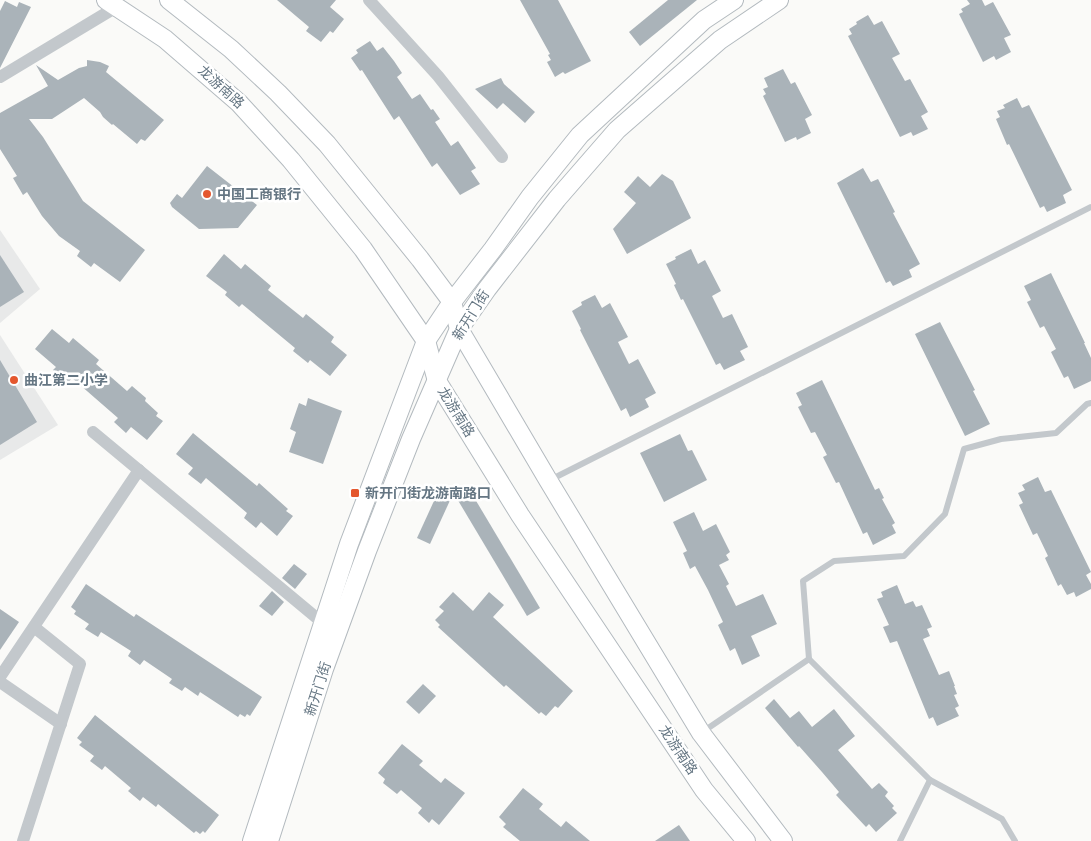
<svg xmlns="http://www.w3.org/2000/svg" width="1091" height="841" viewBox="0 0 1091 841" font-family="Figtree,'Noto Sans SC',sans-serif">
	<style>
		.built { fill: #e8e9e9 }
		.building { fill: #aab3b9 }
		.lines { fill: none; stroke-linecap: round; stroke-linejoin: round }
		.secondary-casing { stroke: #b3babf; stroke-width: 20 }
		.lane { stroke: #c3c8cc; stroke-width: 6 }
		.street { stroke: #c3c8cc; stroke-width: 12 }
		.secondary { stroke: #fff; stroke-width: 18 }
		.poi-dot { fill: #e4572e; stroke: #fff; stroke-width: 2 }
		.labels { text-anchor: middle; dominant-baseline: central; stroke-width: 5; stroke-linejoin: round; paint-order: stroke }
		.street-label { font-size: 14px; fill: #657683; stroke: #fff }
		.poi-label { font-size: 14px; font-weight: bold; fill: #657683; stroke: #fff; text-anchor: start }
	</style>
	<rect width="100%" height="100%" fill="#fafaf8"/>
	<g class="built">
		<path d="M 0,230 L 40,289 L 0,323 Z"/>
		<path d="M 0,335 L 58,425 L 0,460 Z"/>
	</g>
	<g class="building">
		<path d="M 277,0 L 336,0 L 330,7 L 344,19 L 333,33 L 330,31 L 321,42 L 306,31 L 309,27 Z"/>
		<path d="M 520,0 L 558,0 L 591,61 L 565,74 L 563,72 L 555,77 L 547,62 L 551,60 L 548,55 L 550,54 Z"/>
		<path d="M 668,0 L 697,0 L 640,46 L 629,32 Z"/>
		<path d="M 967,0 L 982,0 L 985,6 L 993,2 L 1011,35 L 1004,38 L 1011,52 L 996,60 L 994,56 L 983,62 L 959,14 L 963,12 L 961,9 L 970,4 Z"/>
		<path d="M 5,1 L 17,7 L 19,2 L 31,7 L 0,68 L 0,11 Z"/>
		<path d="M 868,15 L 874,25 L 882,21 L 900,54 L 892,58 L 905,81 L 910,79 L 928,112 L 921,116 L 928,129 L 913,136 L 911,132 L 900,137 L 848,36 L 852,34 L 849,29 L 857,24 L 856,22 Z"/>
		<path d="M 370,41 L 377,51 L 383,47 L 394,61 L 402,73 L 397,77 L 412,99 L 420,94 L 431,110 L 433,109 L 440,119 L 435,122 L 451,146 L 458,141 L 476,168 L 471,171 L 480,184 L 460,195 L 437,163 L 432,167 L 399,116 L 394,120 L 362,70 L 360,71 L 351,58 L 358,53 L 356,50 Z"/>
		<path d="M 87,60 L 100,62 L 109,66 L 106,72 L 164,120 L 145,141 L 141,139 L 137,144 L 113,124 L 112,125 L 103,117 L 100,112 L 84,98 L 52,119 L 29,119 L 43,137 L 83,201 L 145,250 L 120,282 L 94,263 L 91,267 L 77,256 L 80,251 L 59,236 L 42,216 L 27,192 L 23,195 L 13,178 L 17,176 L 0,149 L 0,113 L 48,86 L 36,65 L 58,80 L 79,68 L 87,66 Z"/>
		<path d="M 783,69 L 791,84 L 795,82 L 812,115 L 805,119 L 811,133 L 797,140 L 796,137 L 785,142 L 763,96 L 766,94 L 763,89 L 768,87 L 764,78 Z"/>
		<path d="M 501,78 L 504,84 L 535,112 L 525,123 L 503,103 L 497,109 L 475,89 Z"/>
		<path d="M 1017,98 L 1022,108 L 1029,105 L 1072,190 L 1063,195 L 1066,203 L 1047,212 L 1044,206 L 1040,208 L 1009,144 L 1007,145 L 996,119 L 1000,117 L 997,111 L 1005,108 L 1003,105 Z"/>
		<path d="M 207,166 L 257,205 L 238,228 L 199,229 L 172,207 L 170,203 L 177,194 L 182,198 Z"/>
		<path d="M 863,168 L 871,182 L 878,179 L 895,212 L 893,213 L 920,264 L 909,270 L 912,277 L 893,286 L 890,281 L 886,283 L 837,183 Z"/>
		<path d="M 662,174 L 673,181 L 691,218 L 627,254 L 613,229 L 636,203 L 624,192 L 638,176 L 650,187 Z"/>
		<path d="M 691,249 L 698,264 L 705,260 L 721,291 L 712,296 L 723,318 L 732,314 L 748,347 L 740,351 L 745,360 L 724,370 L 720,363 L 716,365 L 683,299 L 681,300 L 674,285 L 676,284 L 666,264 L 676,259 L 675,257 Z"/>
		<path d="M 224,254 L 241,269 L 245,264 L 271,286 L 268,290 L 303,318 L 306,314 L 334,337 L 331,342 L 347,355 L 330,376 L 310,360 L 308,363 L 293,351 L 295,348 L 242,304 L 239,307 L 225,295 L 227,292 L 206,276 Z"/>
		<path d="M 0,255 L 24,292 L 0,307 Z"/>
		<path d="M 1051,273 L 1085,343 L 1084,343 L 1091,358 L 1091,381 L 1074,389 L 1068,376 L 1064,378 L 1051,352 L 1056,349 L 1044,326 L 1040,328 L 1027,302 L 1031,300 L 1024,286 Z"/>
		<path d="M 595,295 L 602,308 L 610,303 L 628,337 L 618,342 L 629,364 L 638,359 L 656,393 L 645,399 L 649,407 L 630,417 L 626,408 L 621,411 L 580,330 L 581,329 L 572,311 L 582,305 L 581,302 Z"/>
		<path d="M 940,322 L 975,390 L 973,391 L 990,424 L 965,436 L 915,334 Z"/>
		<path d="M 52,329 L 69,343 L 73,338 L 99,360 L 96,364 L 127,391 L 132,386 L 146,398 L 145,401 L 158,413 L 156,416 L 163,421 L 147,440 L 131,427 L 126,433 L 114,422 L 118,418 L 72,378 L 68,383 L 53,370 L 56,367 L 35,349 Z"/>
		<path d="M 0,360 L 37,422 L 0,445 Z"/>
		<path d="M 822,380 L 875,490 L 879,488 L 884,498 L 882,499 L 895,523 L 892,525 L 896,533 L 873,545 L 867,532 L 863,534 L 839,482 L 836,483 L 823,457 L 827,455 L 815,432 L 811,433 L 798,407 L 802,405 L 796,393 Z"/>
		<path d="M 308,398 L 342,411 L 323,464 L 289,452 L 296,432 L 290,429 L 299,403 L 306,406 Z"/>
		<path d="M 193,433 L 257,486 L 259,483 L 288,509 L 286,511 L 293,516 L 277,536 L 261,522 L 256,528 L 244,518 L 247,513 L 206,478 L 201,484 L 188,474 L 193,468 L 176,454 Z"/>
		<path d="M 680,434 L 688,451 L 692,450 L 707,480 L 664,502 L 640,453 Z"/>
		<path d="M 1038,477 L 1045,492 L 1051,490 L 1091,572 L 1086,575 L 1091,584 L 1091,589 L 1076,597 L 1074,592 L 1067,595 L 1061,584 L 1058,586 L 1045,558 L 1048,556 L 1037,533 L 1033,535 L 1019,505 L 1023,503 L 1018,493 L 1025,490 L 1022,485 Z"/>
		<path d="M 469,489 L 540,608 L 527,616 L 456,497 Z"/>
		<path d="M 439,490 L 452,496 L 430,544 L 417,538 Z"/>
		<path d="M 694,512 L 703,531 L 716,524 L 730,552 L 726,555 L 729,560 L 719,565 L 729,584 L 726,586 L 736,606 L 763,594 L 777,624 L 751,636 L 760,656 L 742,665 L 735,648 L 730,651 L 718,625 L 723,622 L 708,590 L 695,566 L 690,569 L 683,553 L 687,551 L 673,522 Z"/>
		<path d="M 294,564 L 307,574 L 295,589 L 282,578 Z"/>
		<path d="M 86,584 L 134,617 L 136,614 L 262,697 L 250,716 L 247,714 L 245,717 L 240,714 L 238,717 L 200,692 L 198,696 L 185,687 L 182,691 L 169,683 L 172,679 L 144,660 L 140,665 L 128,656 L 131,651 L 101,632 L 98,637 L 85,629 L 89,624 L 74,614 L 76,611 L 71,607 Z"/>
		<path d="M 897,585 L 905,604 L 913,601 L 916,607 L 922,605 L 932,627 L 927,629 L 930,636 L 923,639 L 939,675 L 949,671 L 955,686 L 954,686 L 957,694 L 954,695 L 959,706 L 955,708 L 959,716 L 937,726 L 933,717 L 929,719 L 897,641 L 890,643 L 883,627 L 889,625 L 877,599 L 883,597 L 881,592 Z"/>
		<path d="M 272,591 L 284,602 L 272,616 L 259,606 Z"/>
		<path d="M 453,592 L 473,611 L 489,592 L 504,605 L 493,617 L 573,691 L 558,708 L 555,706 L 546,716 L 541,712 L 539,714 L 506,685 L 504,687 L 438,627 L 440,625 L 435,620 L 444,611 L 439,607 Z"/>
		<path d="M 0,609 L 19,622 L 0,650 Z"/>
		<path d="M 423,684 L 436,696 L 419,714 L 406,702 Z"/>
		<path d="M 774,699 L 790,718 L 799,711 L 812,727 L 834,709 L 855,736 L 838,750 L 872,789 L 879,783 L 888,792 L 885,796 L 894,806 L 892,808 L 897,813 L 876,832 L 869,824 L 866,827 L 836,795 L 839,792 L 822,772 L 799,746 L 798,747 L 765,708 Z"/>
		<path d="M 95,715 L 219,815 L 205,833 L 203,831 L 200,834 L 196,831 L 194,833 L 158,804 L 156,807 L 143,797 L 140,801 L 128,791 L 131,788 L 105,766 L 102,770 L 90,761 L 94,756 L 79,745 L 82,742 L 77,738 Z"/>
		<path d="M 402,744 L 423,761 L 419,765 L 441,783 L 445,778 L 465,793 L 439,825 L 432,819 L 429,823 L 418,813 L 422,808 L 401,790 L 397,794 L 383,783 L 385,779 L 378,773 Z"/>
		<path d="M 523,788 L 543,804 L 539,809 L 561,827 L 566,821 L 590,841 L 520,841 L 503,827 L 506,824 L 499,817 Z"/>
		<path d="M 679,825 L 690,841 L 655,841 Z"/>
	</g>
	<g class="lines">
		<g class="secondary-casing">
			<g id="secondary">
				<path d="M 106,0 L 165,39 L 239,103 L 291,160 L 363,249 L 426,341 L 437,381 L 520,515 L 704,790 L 746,841"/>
				<path d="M 169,0 L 231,49 L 278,93 L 327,144 L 420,259 L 452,302 L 459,329 L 548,480 L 701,733 L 783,841"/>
				<path d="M 252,841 L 349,544 L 426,341 L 452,302 L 493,249 L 530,197 L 580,135 L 704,20 L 734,0"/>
				<path d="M 269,841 L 324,669 L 367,551 L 411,439 L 459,329 L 487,289 L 557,199 L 617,130 L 720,40 L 779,0"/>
			</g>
		</g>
		<g class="lane">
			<path d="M 550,480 L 1091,207"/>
			<path d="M 701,733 L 809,659"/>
			<path d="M 900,841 L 930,780"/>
			<path d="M 1015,841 L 1002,819 L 930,780 L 809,659 L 803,581 L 834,561 L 904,556 L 945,514 L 964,449 L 1001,439 L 1056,433 L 1087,404 L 1091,403"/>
		</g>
		<g class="street">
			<path d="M 369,0 L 438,76 L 502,157"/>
			<path d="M 0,77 L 118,6"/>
			<path d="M 93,432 L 324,624"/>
			<path d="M 0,677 L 139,470"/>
			<path d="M 0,682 L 61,724"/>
			<path d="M 23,841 L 80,664 L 34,627"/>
		</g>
		<use href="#secondary" class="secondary"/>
	</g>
	<g class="poi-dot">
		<circle cx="207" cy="194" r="5"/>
		<circle cx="14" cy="380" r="5"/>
		<rect x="350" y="488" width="10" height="10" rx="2.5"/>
	</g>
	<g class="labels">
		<g class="street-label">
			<text transform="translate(221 87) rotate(42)">龙游南路</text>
			<text transform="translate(471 315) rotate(-58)">新开门街</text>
			<text transform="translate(456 412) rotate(58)">龙游南路</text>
			<text transform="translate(318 689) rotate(-72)">新开门街</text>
			<text transform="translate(678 750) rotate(56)">龙游南路</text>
		</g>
		<g class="poi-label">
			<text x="217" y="194">中国工商银行</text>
			<text x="24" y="380">曲江第二小学</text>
			<text x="365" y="493">新开门街龙游南路口</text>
		</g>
	</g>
</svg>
